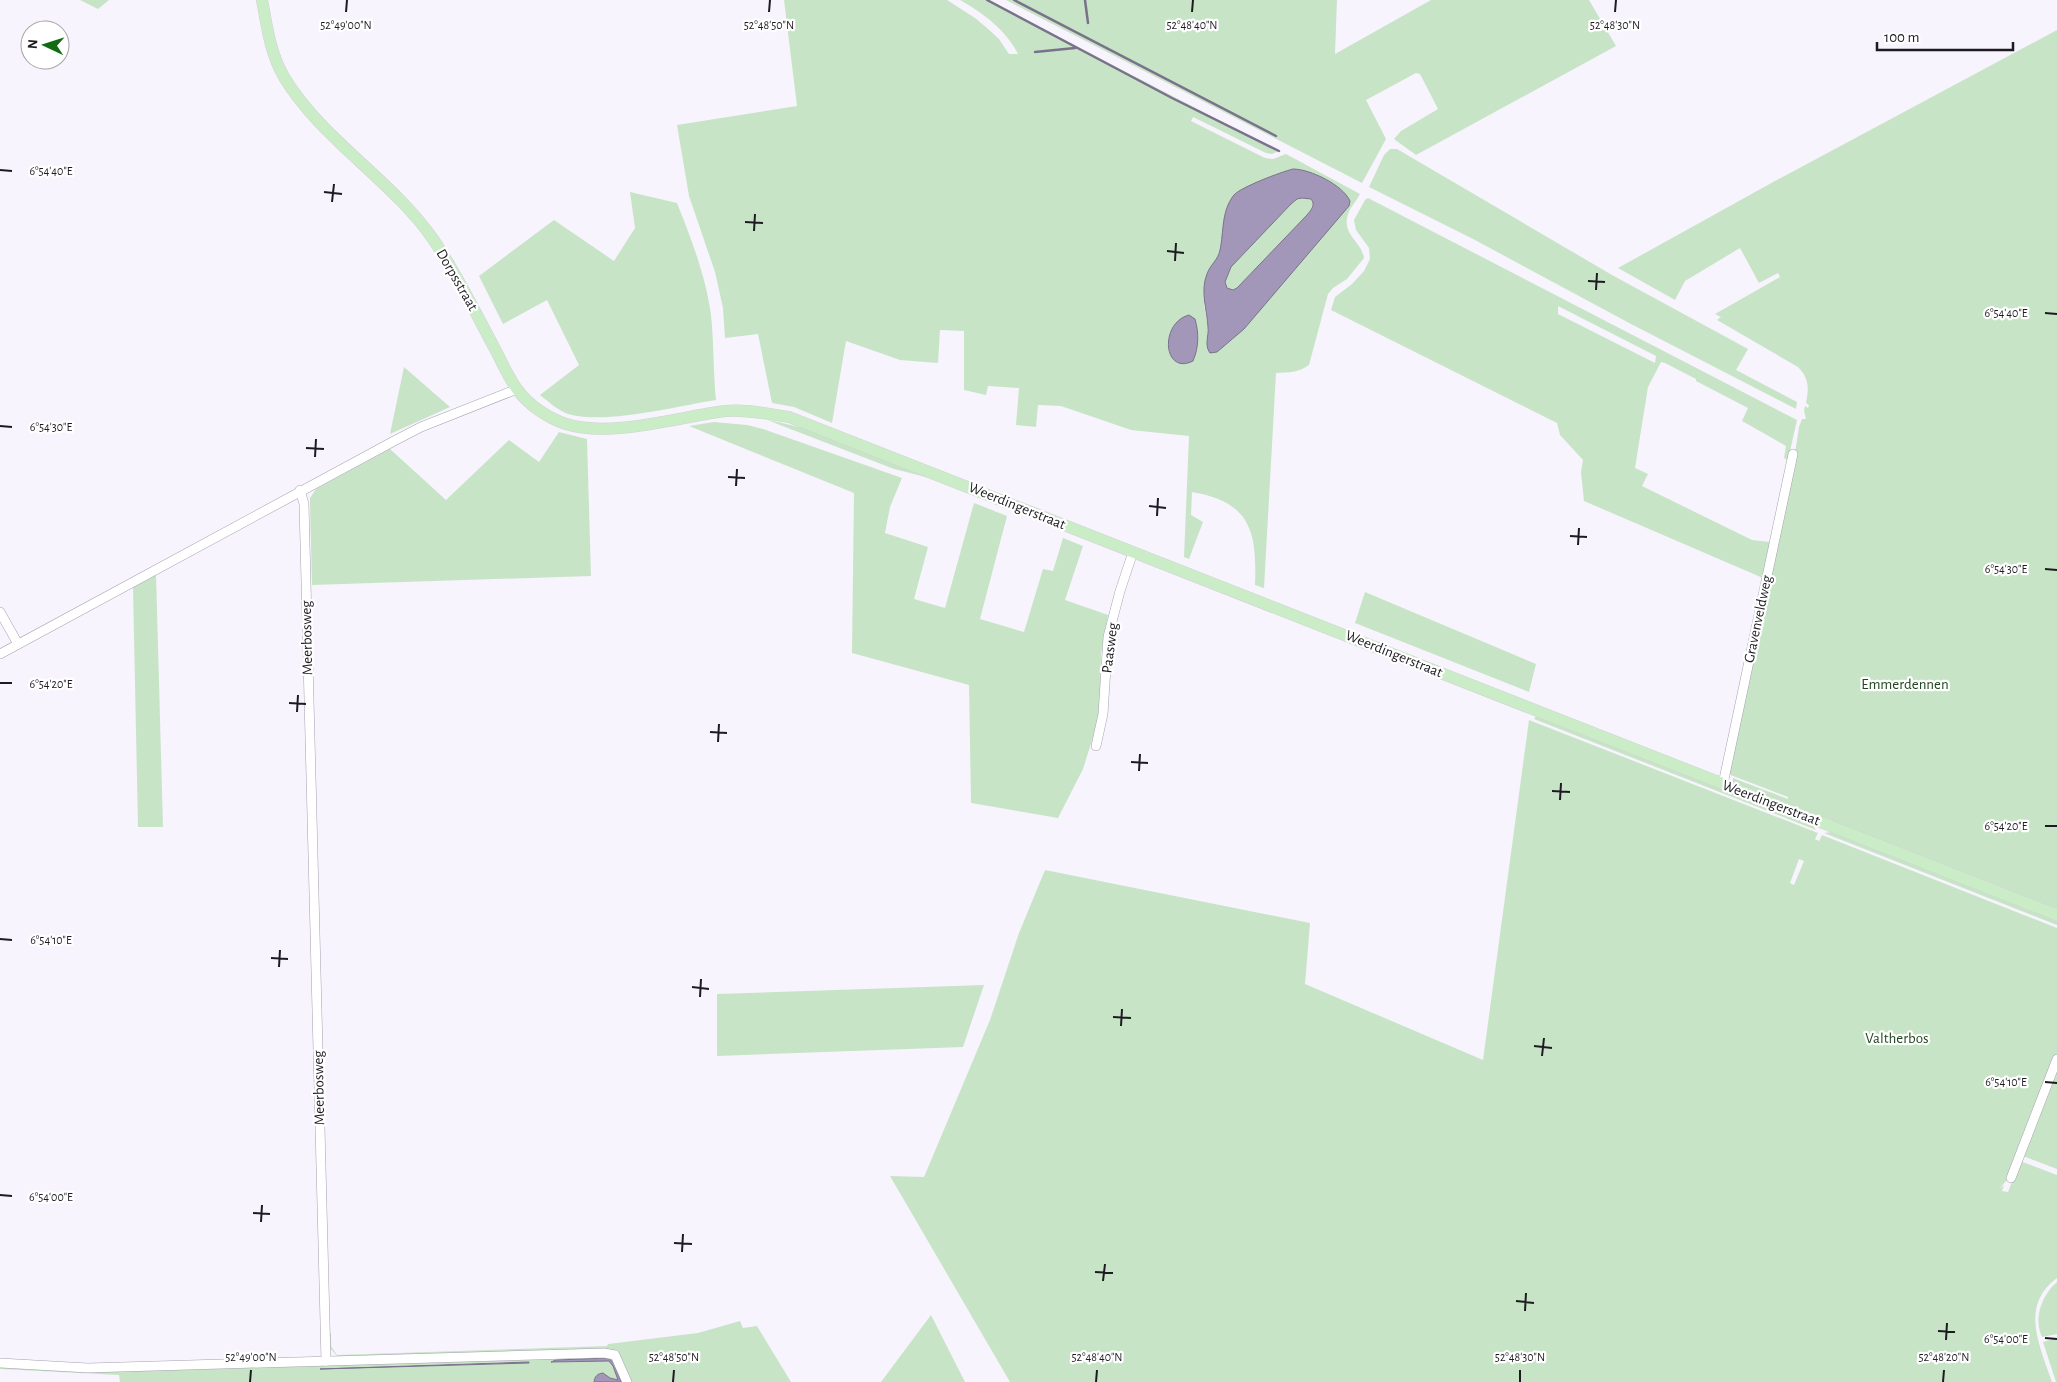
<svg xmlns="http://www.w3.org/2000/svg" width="2057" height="1382" viewBox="0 0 2057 1382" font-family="'Alegreya Sans',sans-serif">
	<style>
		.green { fill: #c8e4c6; fill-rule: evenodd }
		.water { fill: #a297b9; stroke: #7a728b; fill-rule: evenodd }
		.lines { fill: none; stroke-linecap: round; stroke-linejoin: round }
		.stream { stroke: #7a728b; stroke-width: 2.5 }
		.minor-casing { stroke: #a6a1b0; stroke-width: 10 }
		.major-casing { stroke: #d2d1d3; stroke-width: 12 }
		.minor { stroke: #fff; stroke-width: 9 }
		.major { stroke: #caedc7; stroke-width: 11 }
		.ticks { fill: none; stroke: #1d1b21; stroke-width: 2 }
		.labels { text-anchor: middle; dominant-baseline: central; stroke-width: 4.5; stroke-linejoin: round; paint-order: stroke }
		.street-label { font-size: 15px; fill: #1d1b21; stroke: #fff }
		.park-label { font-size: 15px; fill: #1f471e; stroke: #fff }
		.ticks-label { font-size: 12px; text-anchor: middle; fill: #1d1b21; stroke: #fff; stroke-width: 4.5; stroke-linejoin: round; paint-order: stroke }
	</style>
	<rect width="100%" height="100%" fill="#f7f4fe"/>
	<g class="green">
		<path d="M 80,0 L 109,0 L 98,9 Z"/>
		<path d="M 784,0 L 947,0 L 975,18 L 987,28 L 999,39 L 1009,54 L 1018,54 C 1006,30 983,13 960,0 L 987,0 L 1279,151 L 1272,154 L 1266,153 L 1193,117 L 1191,121 L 1265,158 L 1273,159 L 1286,154 L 1360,194 C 1356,202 1348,209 1347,219 C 1344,235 1362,243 1364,258 L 1347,279 L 1333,288 L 1328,294 L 1309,365 C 1298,373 1289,372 1276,373 L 1264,588 L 1255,585 C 1257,532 1251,502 1192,492 L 1191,515 L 1203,522 L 1189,559 L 1184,557 L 1189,436 L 1131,430 L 1061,406 L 1038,405 L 1036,427 L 1016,425 L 1019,388 L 988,386 L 986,395 L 964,390 L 964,331 L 940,330 L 938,363 L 900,360 L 846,341 L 832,423 L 794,407 L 772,403 L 758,334 L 725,338 L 723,308 L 715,272 L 689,196 L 677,125 L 797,106 ZM 1293,169 L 1349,206 L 1207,340 L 1208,326 L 1204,305 L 1236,193 Z"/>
		<path d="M 1006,0 L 1337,0 L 1335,54 L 1431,0 L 1589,0 L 1616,46 L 1416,155 L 1394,139 L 1401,131 L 1438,109 L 1420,74 L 1416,73 L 1366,100 L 1386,139 L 1362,183 Z"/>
		<path d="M 2057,30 L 2057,910 L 1732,782 L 1733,778 L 1788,799 L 1788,797 L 1728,774 L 1789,493 L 1799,427 L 1802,419 L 1806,419 L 1804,411 L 1805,406 L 1808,408 L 1809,405 L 1806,403 C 1809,388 1809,378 1798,367 L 1717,320 L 1721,317 L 1715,314 L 1780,277 L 1778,273 L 1759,283 L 1740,248 L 1685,281 L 1675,300 L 1618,268 L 1775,181 Z"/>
		<path d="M 1390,149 L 1397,149 L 1612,275 L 1748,349 L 1736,370 L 1797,402 L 1796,409 L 1631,324 L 1475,240 L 1369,187 L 1384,155 Z"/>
		<path d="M 630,192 L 677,203 C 691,238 706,277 711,315 C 714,343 713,372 716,400 C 678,406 604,425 568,414 C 557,410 549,402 540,395 L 579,365 L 547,300 L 503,324 L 479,276 L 554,220 L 614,261 L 635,228 Z"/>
		<path d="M 1302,198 L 1311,199 C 1316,206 1311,210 1307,215 L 1237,288 L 1233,290 L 1227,288 L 1225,282 L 1231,267 L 1291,204 L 1297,199 Z"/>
		<path d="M 1368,198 L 1797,420 L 1788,460 L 1784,458 L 1786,446 L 1742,421 L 1748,408 L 1696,381 L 1696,379 L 1665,363 L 1661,362 L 1648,387 L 1635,468 L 1648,474 L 1642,486 L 1752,540 L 1770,542 L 1763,578 L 1584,501 L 1581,472 L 1583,460 L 1560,435 L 1557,423 L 1331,310 L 1335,297 L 1352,284 L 1364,271 L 1370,259 L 1369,248 L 1356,230 L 1354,220 L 1365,200 ZM 1558,306 L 1656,356 L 1655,363 L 1558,314 Z"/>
		<path d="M 404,367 L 450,407 L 390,434 Z"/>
		<path d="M 767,420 C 825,430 879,457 934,479 L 894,469 Z"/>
		<path d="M 714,422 L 747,425 L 763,429 L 902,478 L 890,507 L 885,533 L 928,547 L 914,599 L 945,608 L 974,503 L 1007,516 L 980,619 L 1024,632 L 1043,569 L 1053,571 L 1063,538 L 1083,546 L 1065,600 L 1108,615 L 1101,654 L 1100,709 L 1094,734 L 1083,769 L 1058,818 L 971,803 L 969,685 L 852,653 L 854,493 L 689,426 Z"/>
		<path d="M 559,432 L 587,439 L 591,576 L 312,585 L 310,505 L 310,498 L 316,489 L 390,449 L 446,500 L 509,440 L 539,462 Z"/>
		<path d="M 156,574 L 163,827 L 138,827 L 133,587 Z"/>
		<path d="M 1365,592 L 1536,664 L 1529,692 L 1355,623 Z"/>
		<path d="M 1537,715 L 1811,823 L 1816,830 L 1534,719 Z"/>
		<path d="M 1529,720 L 1818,833 L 1815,839 L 1819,841 L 1822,835 L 2057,928 L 2057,1054 L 2007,1180 L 1999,1189 L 2004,1185 L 2002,1191 L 2008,1192 L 2020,1161 L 2057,1175 L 2057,1278 C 2019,1306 2040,1346 2052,1382 L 1010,1382 L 890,1176 L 924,1177 L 990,1020 L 1019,933 L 1045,870 L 1310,923 L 1305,984 L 1483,1060 ZM 1799,859 L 1804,861 L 1794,885 L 1790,883 Z"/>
		<path d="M 1832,832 L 2057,921 L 2057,925 L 1824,833 Z"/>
		<path d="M 984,985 L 963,1047 L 717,1056 L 717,994 Z"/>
		<path d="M 2057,1064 L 2057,1169 L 2023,1156 Z"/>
		<path d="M 2057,1282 L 2057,1334 L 2042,1337 C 2033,1318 2042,1295 2057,1282 Z"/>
		<path d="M 931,1315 L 965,1382 L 881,1382 Z"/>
		<path d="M 740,1321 L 743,1328 L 757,1326 L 791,1382 L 120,1382 L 119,1375 L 0,1369 L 0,1365 L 619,1353 L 617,1350 L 338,1357 L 330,1348 L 329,1333 L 331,1333 L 331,1346 L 337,1355 L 607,1346 L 608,1344 L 698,1333 ZM 505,1362 L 501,1364 L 320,1369 Z"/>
		<path d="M 2057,1338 L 2057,1382 L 2056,1382 L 2043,1342 Z"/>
	</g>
	<g class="water">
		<path d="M 1293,169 C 1310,169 1343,185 1350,201 L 1349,206 L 1244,329 L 1217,352 L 1210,353 C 1204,345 1209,336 1208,327 C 1207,309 1200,291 1207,274 C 1210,265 1218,260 1220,250 C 1224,232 1221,211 1234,195 C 1241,187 1281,172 1293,169 ZM 1302,198 L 1311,199 C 1316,205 1311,210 1307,215 L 1237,288 L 1233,290 L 1227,288 L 1225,282 L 1231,267 L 1291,204 L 1297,199 Z"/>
		<path d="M 1189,315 L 1195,319 C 1199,333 1199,347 1193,361 C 1163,376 1159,323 1189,315 Z"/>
		<path d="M 608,1358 L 614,1363 L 621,1382 L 594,1382 C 595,1376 597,1374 603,1373 L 610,1378 L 618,1380 L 613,1366 L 609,1361 L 551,1362 L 556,1360 Z"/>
		<path d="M 529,1362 L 529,1363 L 320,1369 Z"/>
	</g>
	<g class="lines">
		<g class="stream">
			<path d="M 987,0 L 1172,98 L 1279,151"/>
			<path d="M 1014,0 L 1276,136"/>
			<path d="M 1085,0 L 1088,23"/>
			<path d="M 1035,52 L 1075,48"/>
		</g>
		<g class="minor-casing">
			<g id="minor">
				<path d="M 300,490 L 304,504 L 326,1361"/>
				<path d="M 0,612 L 18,644"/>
				<path d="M 0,654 L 394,441 L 421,427 L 517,389"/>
				<path d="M 1096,746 L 1103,714 L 1108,637 L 1120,591 L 1133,552"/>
				<path d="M 1723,784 L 1793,454"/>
				<path d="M 2011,1178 L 2057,1059"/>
				<path d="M 0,1363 L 88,1368 L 604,1353 L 615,1355 L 627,1382"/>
			</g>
		</g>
		<g class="major-casing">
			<path id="major" d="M 262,0 C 267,26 270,53 284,77 C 322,140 391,179 433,239 C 457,274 475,312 495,349 C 502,362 508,377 517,389 C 528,405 548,418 566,424 C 611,438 678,417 725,411 C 746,409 768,414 789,417 L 2057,915"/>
		</g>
		<use href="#minor" class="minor"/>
		<use href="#major" class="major"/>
	</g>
	<path class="ticks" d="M 346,12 L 347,0M 769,12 L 770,0M 1192,12 L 1193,0M 1615,12 L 1616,0M 0,170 L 12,171M 324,192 L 342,194M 332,202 L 334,184M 745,222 L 763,223M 754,231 L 755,214M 1167,251 L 1184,253M 1175,261 L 1176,243M 1588,281 L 1605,282M 1596,290 L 1597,273M 2045,313 L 2057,314M 0,426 L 12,427M 306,448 L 324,449M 315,457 L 316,439M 728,477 L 745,478M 736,486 L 737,469M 1149,506 L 1166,508M 1157,516 L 1158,498M 1570,536 L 1587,537M 1578,545 L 1579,528M 2045,569 L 2057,570M 0,683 L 12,683M 289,703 L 306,704M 297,712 L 298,695M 710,732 L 727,733M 718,742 L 719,724M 1131,762 L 1148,763M 1139,771 L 1140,754M 1552,791 L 1570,792M 1560,800 L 1561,783M 2045,826 L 2057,826M 0,939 L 12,940M 271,958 L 288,959M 279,967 L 280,950M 692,987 L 709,989M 700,997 L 701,979M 1113,1017 L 1131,1018M 1121,1026 L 1122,1009M 1534,1046 L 1552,1048M 1542,1056 L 1544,1038M 2045,1082 L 2057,1083M 0,1195 L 12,1196M 253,1213 L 270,1214M 261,1222 L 262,1205M 674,1243 L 692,1244M 682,1252 L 683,1234M 1095,1272 L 1113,1273M 1103,1281 L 1105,1264M 1516,1301 L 1534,1303M 1525,1311 L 1526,1293M 1938,1331 L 1955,1332M 2045,1338 L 2057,1339M 1946,1340 L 1947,1323M 250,1382 L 251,1370M 673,1382 L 674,1370M 1096,1382 L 1097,1370M 1520,1382 L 1520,1370M 1943,1382 L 1944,1370"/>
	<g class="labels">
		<g class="street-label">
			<text transform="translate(457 280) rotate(60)">Dorpsstraat</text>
			<text transform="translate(1017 506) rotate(22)">Weerdingerstraat</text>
			<text transform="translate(1758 619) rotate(-78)">Gravenveldweg</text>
			<text transform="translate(307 638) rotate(-91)">Meerbosweg</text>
			<text transform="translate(1110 648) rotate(-83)">Paasweg</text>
			<text transform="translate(1394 654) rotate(22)">Weerdingerstraat</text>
			<text transform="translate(1771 803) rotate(21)">Weerdingerstraat</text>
			<text transform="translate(319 1088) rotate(-91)">Meerbosweg</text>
		</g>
		<g class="park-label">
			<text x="1905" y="684">Emmerdennen</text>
			<text x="1897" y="1038">Valtherbos</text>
		</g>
	</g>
	<g class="ticks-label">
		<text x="346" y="29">52°49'00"N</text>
		<text x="769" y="29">52°48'50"N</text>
		<text x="1192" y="29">52°48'40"N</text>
		<text x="1615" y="29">52°48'30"N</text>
		<text x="51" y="175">6°54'40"E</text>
		<text x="2006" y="317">6°54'40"E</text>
		<text x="51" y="431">6°54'30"E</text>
		<text x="2006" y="573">6°54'30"E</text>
		<text x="51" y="688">6°54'20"E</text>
		<text x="2006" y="830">6°54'20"E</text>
		<text x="51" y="944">6°54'10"E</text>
		<text x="2006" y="1086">6°54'10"E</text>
		<text x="51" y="1201">6°54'00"E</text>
		<text x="2006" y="1343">6°54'00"E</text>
		<text x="251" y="1361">52°49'00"N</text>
		<text x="674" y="1361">52°48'50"N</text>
		<text x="1097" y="1361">52°48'40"N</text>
		<text x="1520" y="1361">52°48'30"N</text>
		<text x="1944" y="1361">52°48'20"N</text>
	</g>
	<g transform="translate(45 45) rotate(274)"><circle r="24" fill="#ffffff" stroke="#a5a4a6"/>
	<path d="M0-4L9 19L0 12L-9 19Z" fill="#136b14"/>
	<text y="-8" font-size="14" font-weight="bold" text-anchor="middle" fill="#1d1b21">N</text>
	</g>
	<path d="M1877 42v8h136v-8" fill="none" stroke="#1d1b21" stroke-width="2.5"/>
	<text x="1884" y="42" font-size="15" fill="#1d1b21" stroke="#ffffff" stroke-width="4" paint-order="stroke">100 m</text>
</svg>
